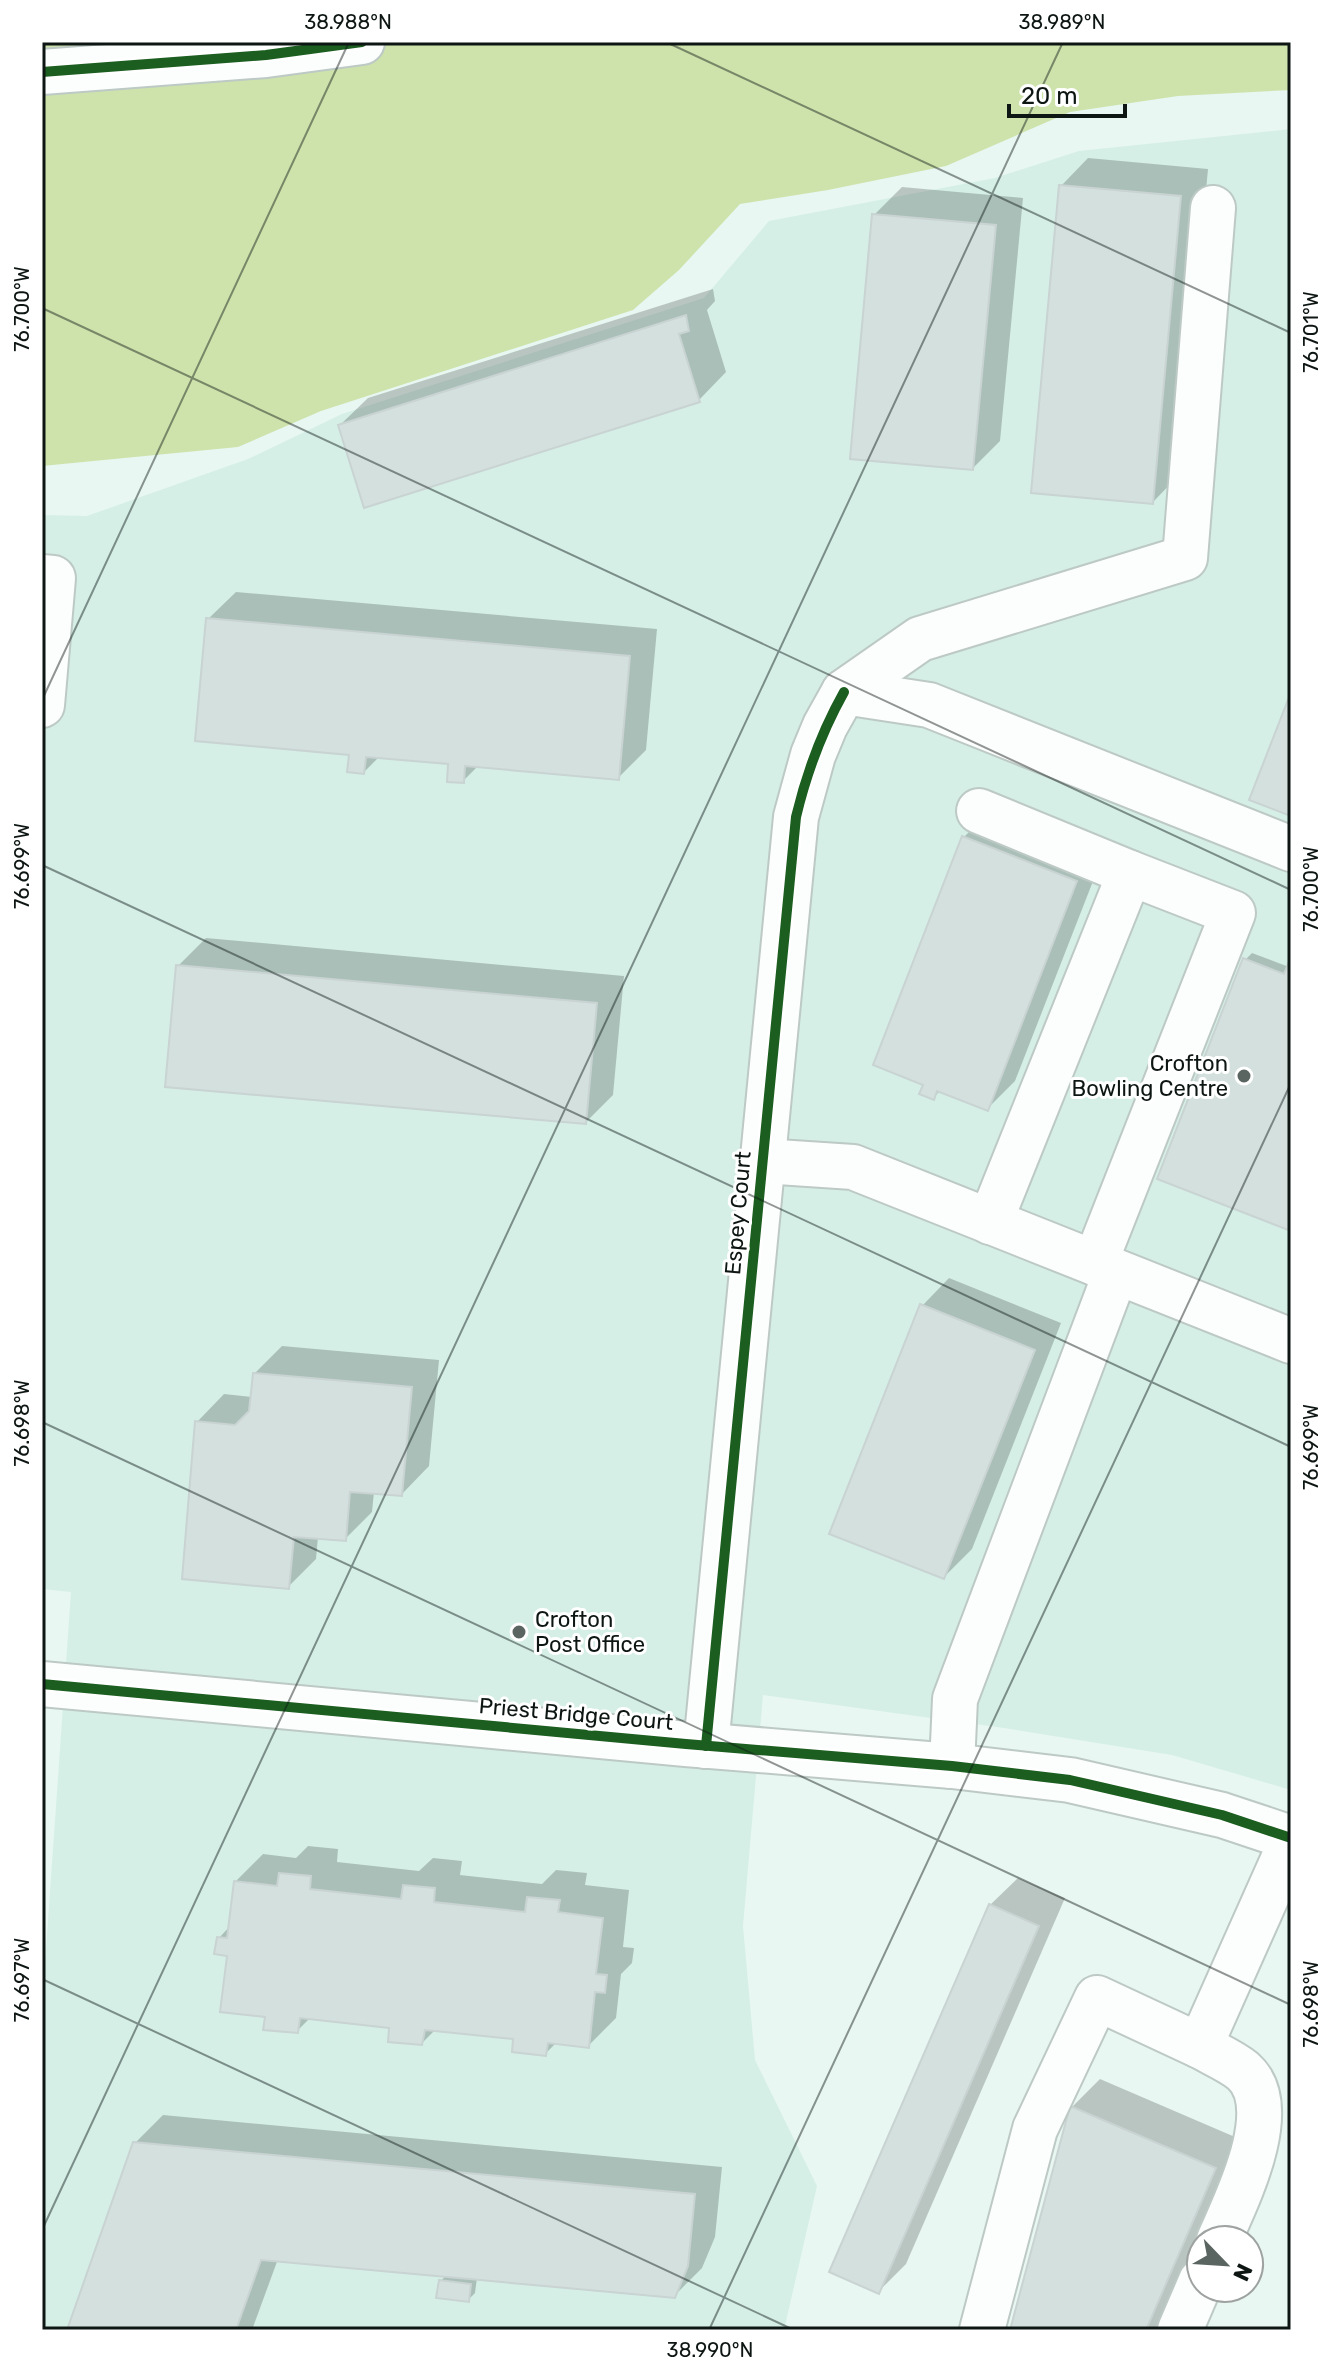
<svg xmlns="http://www.w3.org/2000/svg" width="1333" height="2372" viewBox="0 0 1333 2372" font-family="Rubik,sans-serif">
	<style>
		.built { fill: #d5efe7 }
		.forest { fill: #cee3ac }
		.shadow { fill: #0003 }
		.building { fill: #d3e0de; stroke: #c8d3d2; stroke-width: 2 }
		.lines { fill: none; stroke-linecap: round; stroke-linejoin: round }
		.minor-casing { stroke: #bdc9c5; stroke-width: 48 }
		.minor { stroke: #fcfefd; stroke-width: 44 }
		.cycleway-casing { stroke: #fff; stroke-width: 15 }
		.cycleway { stroke: #1b5e20; stroke-width: 10 }
		.ticks { fill: none; stroke: #0d1613; stroke-width: 2; stroke-opacity: 0.45 }
		.poi-dot { fill: #5a6561; stroke: #fff; stroke-width: 3 }
		.labels { text-anchor: middle; dominant-baseline: central; stroke-width: 6; stroke-linejoin: round; paint-order: stroke }
		.poi-label { font-size: 22px; fill: #0d1613; stroke: #fff; text-anchor: end }
		.street-label { font-size: 22px; fill: #0d1613; stroke: #fff }
		.neatline { fill: none; stroke: #0d1613; stroke-width: 3 }
		.ticks-label { font-size: 20px; text-anchor: middle; fill: #0d1613 }
	</style>
	<rect width="100%" height="100%" fill="#e8f7f2"/>
	<path class="built" d="M 1291,129 L 1291,1790 L 1172,1755 L 1004,1728 L 763,1695 L 743,1926 L 755,2060 L 817,2186 L 784,2330 L 42,2330 L 42,2006 L 71,1592 L 42,1589 L 42,515 L 87,516 L 248,459 L 342,414 L 704,298 L 769,221 L 995,178 L 1079,151 Z"/>
	<path class="forest" d="M 42,42 L 1291,42 L 1291,90 L 1178,96 L 1070,112 L 946,166 L 828,190 L 740,204 L 679,270 L 633,310 L 321,411 L 238,447 L 42,466 Z"/>
	<g class="shadow">
		<path d="M 1088,158 L 1208,169 L 1180,474 L 1153,502 L 1061,186 Z"/>
		<path d="M 902,187 L 1023,198 L 1000,441 L 973,468 L 874,215 Z"/>
		<path d="M 713,289 L 715,301 L 707,310 L 726,372 L 699,400 L 340,425 L 368,398 Z"/>
		<path d="M 236,592 L 657,629 L 646,750 L 618,778 L 478,766 L 463,781 L 450,762 L 380,756 L 364,772 L 351,753 L 208,619 Z"/>
		<path d="M 991,810 L 1104,853 L 1015,1081 L 988,1108 L 941,1090 L 933,1098 L 964,837 Z"/>
		<path d="M 206,938 L 624,976 L 613,1095 L 586,1122 L 178,966 Z"/>
		<path d="M 1252,953 L 1289,967 L 1291,962 L 1291,1229 L 1245,960 Z"/>
		<path d="M 949,1278 L 1061,1323 L 972,1549 L 944,1577 L 922,1306 Z"/>
		<path d="M 282,1346 L 439,1360 L 429,1466 L 402,1494 L 374,1492 L 372,1512 L 345,1539 L 318,1537 L 316,1559 L 288,1587 L 197,1422 L 224,1394 L 252,1397 L 254,1374 Z"/>
		<path d="M 308,1846 L 338,1849 L 337,1862 L 419,1871 L 433,1858 L 462,1861 L 460,1875 L 542,1884 L 556,1870 L 587,1873 L 585,1885 L 629,1890 L 623,1947 L 634,1948 L 632,1963 L 621,1974 L 616,2018 L 588,2046 L 557,2042 L 545,2054 L 515,2038 L 436,2029 L 422,2043 L 391,2026 L 311,2017 L 297,2031 L 267,2016 L 219,1938 L 230,1926 L 235,1882 L 263,1854 L 296,1858 Z"/>
		<path d="M 1018,1878 L 1065,1898 L 906,2264 L 879,2291 L 990,1905 Z"/>
		<path d="M 1100,2079 L 1242,2140 L 1161,2330 L 1013,2330 L 1072,2107 Z"/>
		<path d="M 163,2115 L 722,2167 L 715,2237 L 702,2268 L 674,2296 L 477,2278 L 475,2293 L 469,2299 L 441,2281 L 446,2275 L 278,2259 L 252,2330 L 69,2330 L 135,2143 Z"/>
	</g>
	<g class="building">
		<path d="M 1059,185 L 1181,196 L 1153,504 L 1031,493 Z"/>
		<path d="M 872,214 L 996,225 L 973,470 L 850,459 Z"/>
		<path d="M 686,315 L 689,331 L 679,334 L 700,402 L 364,508 L 338,425 Z"/>
		<path d="M 206,618 L 630,656 L 619,780 L 465,766 L 464,783 L 447,782 L 448,764 L 366,757 L 364,774 L 347,772 L 349,755 L 195,741 Z"/>
		<path d="M 1291,692 L 1291,816 L 1249,800 Z"/>
		<path d="M 962,836 L 1077,881 L 988,1111 L 937,1091 L 934,1100 L 919,1094 L 923,1085 L 873,1065 Z"/>
		<path d="M 1291,956 L 1291,1231 L 1157,1179 L 1243,958 L 1284,974 Z"/>
		<path d="M 176,965 L 597,1003 L 586,1124 L 165,1087 Z"/>
		<path d="M 920,1304 L 1035,1350 L 944,1579 L 829,1534 Z"/>
		<path d="M 253,1373 L 412,1387 L 402,1496 L 350,1492 L 346,1541 L 294,1537 L 289,1589 L 182,1579 L 195,1421 L 235,1425 L 249,1411 Z"/>
		<path d="M 279,1873 L 311,1876 L 310,1889 L 401,1899 L 403,1885 L 435,1888 L 434,1902 L 525,1912 L 527,1897 L 560,1900 L 558,1912 L 603,1918 L 596,1974 L 607,1975 L 605,1993 L 595,1992 L 589,2048 L 548,2043 L 546,2056 L 512,2052 L 513,2039 L 425,2030 L 422,2045 L 388,2042 L 389,2028 L 300,2018 L 298,2033 L 263,2030 L 265,2017 L 220,2012 L 227,1956 L 214,1954 L 217,1937 L 227,1938 L 234,1881 L 277,1886 Z"/>
		<path d="M 989,1904 L 1039,1926 L 879,2294 L 829,2272 Z"/>
		<path d="M 1070,2106 L 1216,2168 L 1146,2330 L 1010,2330 Z"/>
		<path d="M 133,2142 L 695,2194 L 688,2266 L 675,2298 L 261,2260 L 236,2330 L 67,2330 Z"/>
		<path d="M 439,2280 L 471,2284 L 469,2302 L 436,2298 Z"/>
	</g>
	<g class="lines">
		<g class="minor-casing">
			<g id="minor">
				<path d="M 42,72 L 266,55 L 362,42"/>
				<path d="M 42,577 L 53,578 L 42,705"/>
				<path d="M 844,692 L 929,705 L 1291,849"/>
				<path d="M 979,811 L 1130,873 L 990,1222"/>
				<path d="M 762,1161 L 853,1167 L 1291,1341"/>
				<path d="M 1095,1263 L 1233,913 L 1130,873"/>
				<path d="M 42,1684 L 686,1744 L 952,1766 L 1070,1780 L 1222,1815 L 1291,1838"/>
				<path d="M 706,1746 L 796,817 L 813,755 L 825,726 L 844,692 L 920,639 L 1185,558 L 1213,208"/>
				<path d="M 952,1766 L 955,1699 L 1116,1272"/>
				<path d="M 1200,2046 C 1214,2054 1231,2061 1243,2071 C 1284,2107 1236,2201 1219,2240"/>
				<path d="M 982,2330 L 1035,2129 L 1097,1998 L 1200,2046 L 1291,1842"/>
				<path d="M 1180,2330 L 1201,2281"/>
			</g>
		</g>
		<use href="#minor" class="minor"/>
		<g class="cycleway-casing">
			<g id="cycleway">
				<path d="M 42,72 L 266,55 L 362,42"/>
				<path d="M 42,1684 L 686,1744 L 952,1766 L 1070,1780 L 1222,1815 L 1291,1838"/>
				<path d="M 706,1746 L 796,817 C 807,771 821,733 844,692"/>
			</g>
		</g>
		<use href="#cycleway" class="cycleway"/>
	</g>
	<path class="ticks" d="M 666,42 L 1291,333M 42,308 L 1291,890M 42,700 L 349,42M 42,865 L 1291,1447M 42,1422 L 1291,2005M 42,1979 L 794,2330M 42,2230 L 1063,42M 709,2330 L 1291,1083"/>
	<g class="poi-dot">
		<circle cx="1244" cy="1076" r="8"/>
		<circle cx="519" cy="1632" r="8"/>
	</g>
	<g class="labels">
		<g class="poi-label">
			<text x="1228" y="1063">Crofton<tspan x="1228" dy="25">Bowling Centre</tspan></text>
			<text x="535" y="1619" text-anchor="start">Crofton<tspan x="535" dy="25">Post Office</tspan></text>
		</g>
		<g class="street-label">
			<text transform="translate(738 1213) rotate(-85)">Espey Court</text>
			<text transform="translate(576 1714) rotate(5)">Priest Bridge Court</text>
		</g>
	</g>
	<rect width="1333" height="2372" fill="none" stroke="#ffffff" stroke-width="88"/>
	<g transform="translate(1225 2264) rotate(115)"><circle r="38" fill="#ffffff" stroke="#9ea2a1" stroke-width="2"/>
	<path d="M0-6L14 30L0 20L-14 30Z" fill="#5a6561"/>
	<text y="-12" font-size="22" font-weight="bold" text-anchor="middle" fill="#0d1613">N</text>
	</g>
	<path d="M1009 104v12h116v-12" fill="none" stroke="#0d1613" stroke-width="4"/>
	<text x="1021" y="104" font-size="24" fill="#0d1613" stroke="#ffffff" stroke-width="6" paint-order="stroke">20 m</text>
	<rect x="44" y="44" width="1245" height="2284" class="neatline"/>
	<g class="ticks-label">
		<text x="348" y="29">38.988°N</text>
		<text x="1062" y="29">38.989°N</text>
		<text transform="translate(22 309) rotate(-90)" y="7">76.700°W</text>
		<text transform="translate(1311 332) rotate(-90)" y="7">76.701°W</text>
		<text transform="translate(22 866) rotate(-90)" y="7">76.699°W</text>
		<text transform="translate(1311 889) rotate(-90)" y="7">76.700°W</text>
		<text transform="translate(22 1423) rotate(-90)" y="7">76.698°W</text>
		<text transform="translate(1311 1447) rotate(-90)" y="7">76.699°W</text>
		<text transform="translate(22 1980) rotate(-90)" y="7">76.697°W</text>
		<text transform="translate(1311 2004) rotate(-90)" y="7">76.698°W</text>
		<text x="710" y="2357">38.990°N</text>
	</g>
</svg>
